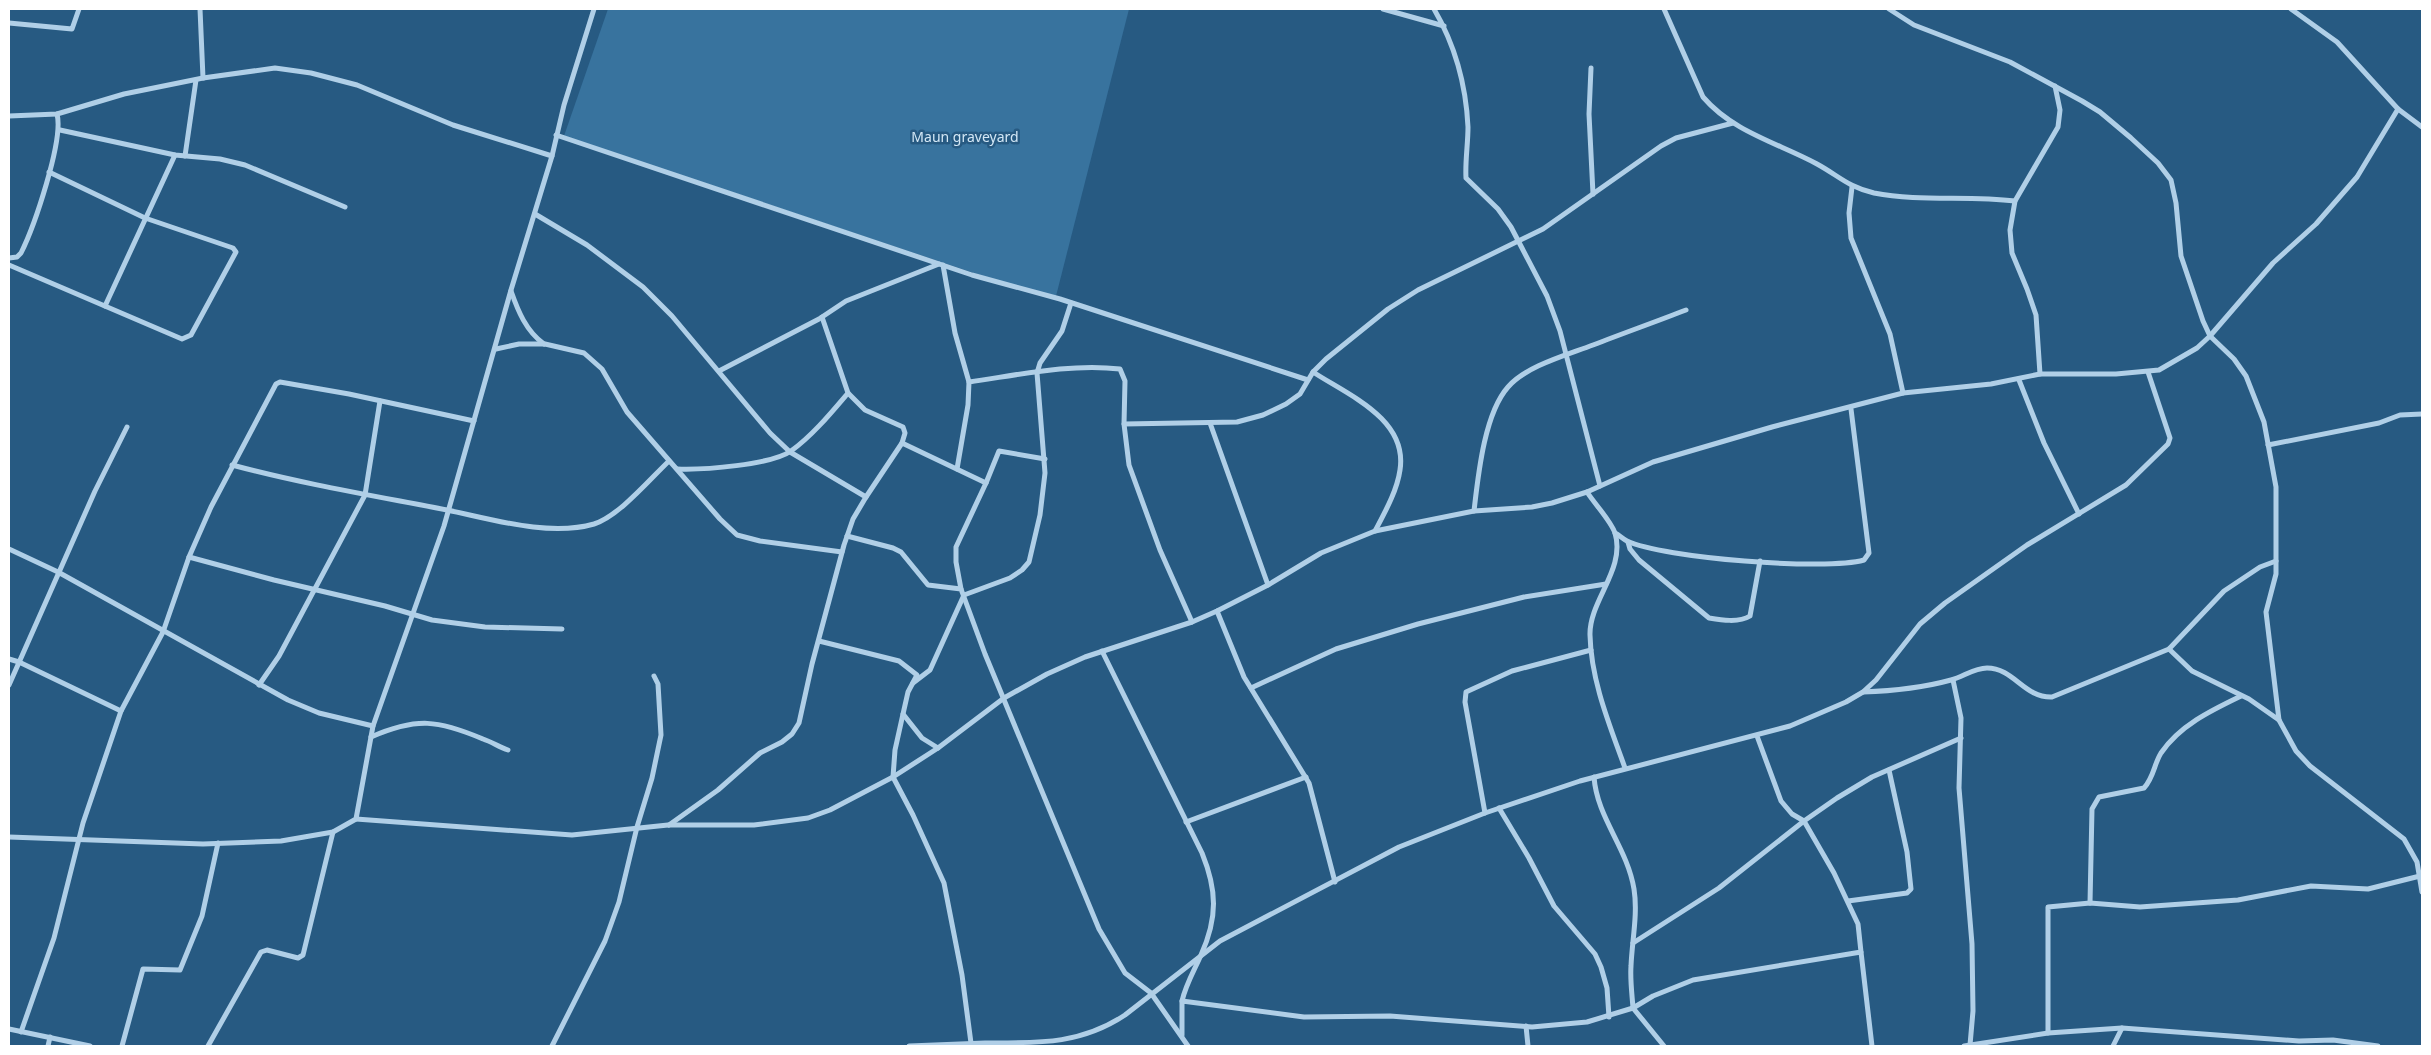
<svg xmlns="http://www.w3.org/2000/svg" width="2431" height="1055" viewBox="0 0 2431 1055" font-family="'Noto Sans',sans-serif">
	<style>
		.green { fill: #38739e }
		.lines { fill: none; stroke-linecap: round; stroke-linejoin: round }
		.minor { stroke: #b0cfe7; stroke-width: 5 }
		.labels { text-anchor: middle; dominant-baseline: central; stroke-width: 5; stroke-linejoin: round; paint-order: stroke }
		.park-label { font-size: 14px; fill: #d3e7f5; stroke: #275a82 }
	</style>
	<rect width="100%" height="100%" fill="#275a82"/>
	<path class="green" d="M 608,9 L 1129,9 L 1055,300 L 564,136 Z"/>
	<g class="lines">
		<g class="minor">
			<path d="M 200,9 L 203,78"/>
			<path d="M 1383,9 L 1444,26"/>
			<path d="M 1434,9 C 1455,45 1466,85 1468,127 C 1468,144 1465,161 1466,178 L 1498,209 L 1511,227 L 1547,296 L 1560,331 L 1600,486"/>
			<path d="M 1664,9 L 1703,97 C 1733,132 1778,143 1817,164 C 1839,176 1848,187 1874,193 C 1920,202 1969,195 2015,201"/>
			<path d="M 1889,9 L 1914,25 L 2010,62 L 2082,101 L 2100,112 L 2131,138 L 2158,163 L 2171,180 L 2176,203 L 2181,256 L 2203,321 L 2210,336 L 2234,359 L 2246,376 L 2264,422 L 2276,487 L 2276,574 L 2266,612 L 2279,720 L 2296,751 L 2310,766 L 2404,839 L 2417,862 L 2422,892"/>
			<path d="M 2291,9 L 2337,42 L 2398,109 L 2422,127"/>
			<path d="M 9,23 L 72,29 L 79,9"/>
			<path d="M 1591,68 L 1589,114 L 1593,194"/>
			<path d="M 9,116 L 57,114 L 124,94 L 203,78 L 275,68 L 311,73 L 357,85 L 453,125 L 552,156"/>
			<path d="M 60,130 L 175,155 L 220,159 L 245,165 L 345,207"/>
			<path d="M 556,135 L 972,275 L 1060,299 L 1308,380"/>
			<path d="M 185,156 L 196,80"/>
			<path d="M 1852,187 L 1849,213 L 1851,238 L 1890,334 L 1903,393"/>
			<path d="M 535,214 L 587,245 L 643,287 L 672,316 L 770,433 L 790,452 L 866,497 L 853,519 L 844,545 L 812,664 L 799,723 L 792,734 L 782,742 L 760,753 L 718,790 L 669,825"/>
			<path d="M 9,258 L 17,257 L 21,253 C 34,227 64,140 57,114"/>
			<path d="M 9,265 L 182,339 L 191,335 L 236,252 L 233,248 L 145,218 L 49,172"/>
			<path d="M 943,265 L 955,333 L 969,382"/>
			<path d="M 511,291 C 518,311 526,331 544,344"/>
			<path d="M 105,306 L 175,155"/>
			<path d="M 496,349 L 519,344 L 545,344 L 584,353 L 602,369 L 627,412 L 720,519 L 737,535 L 760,541 L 842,552"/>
			<path d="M 719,371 L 819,319 L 846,301 L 939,264"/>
			<path d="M 1313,372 C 1348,395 1408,419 1400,470 C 1397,491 1385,512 1375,531"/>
			<path d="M 2040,374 L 2036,315 L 2027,289 L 2012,253 L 2010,230 L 2015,201 L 2058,127 L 2060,110 L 2055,86"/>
			<path d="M 2019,380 L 2044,443 L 2079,514"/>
			<path d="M 848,393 L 865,410 L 903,427 L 905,433 L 902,443 L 986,483 L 956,547 L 956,562 L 961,589"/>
			<path d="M 1210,423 L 1268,585"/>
			<path d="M 1124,424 L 1237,422 L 1263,415 L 1286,404 L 1300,394 L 1313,372 L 1326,359 L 1388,309 L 1418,290 L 1543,229 L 1661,146 L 1676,138 L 1733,123"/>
			<path d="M 2268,445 L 2379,423 L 2400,415 L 2422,414"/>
			<path d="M 232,465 C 303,484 375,496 447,510 C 491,519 549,537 594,524 C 619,516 649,480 669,461"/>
			<path d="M 677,469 C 703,470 771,465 791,451 C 812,436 831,413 848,393 L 822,317"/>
			<path d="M 957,469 L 968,405 L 969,382 C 1018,375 1071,363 1120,369 L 1125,381 L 1124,424 L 1129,465 L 1160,550 L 1192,622"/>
			<path d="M 986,483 L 999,451 L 1045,459"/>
			<path d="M 1587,492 C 1594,503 1611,521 1615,533 C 1626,569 1589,601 1590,635 C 1591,681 1610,726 1625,768"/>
			<path d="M 866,497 L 902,443"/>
			<path d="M 1474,511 C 1478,477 1484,414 1508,387 C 1526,366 1567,355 1593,345 C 1624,333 1655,322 1686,310"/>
			<path d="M 1615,533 C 1619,535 1623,539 1627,541 C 1662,558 1827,571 1864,560 L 1869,553 L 1851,409"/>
			<path d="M 847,536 L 893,548 L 901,552 L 928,585 L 961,589 L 985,654 L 1099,929 L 1125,973 L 1151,993 L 1188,1046"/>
			<path d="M 1628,542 L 1630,549 L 1639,560 L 1709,618 C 1721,620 1739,623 1750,616 L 1760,561"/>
			<path d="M 9,549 L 58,572 L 288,700 L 319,713 L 373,726"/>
			<path d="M 189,557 L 274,580 L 385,606 L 432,620 L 485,627 L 562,629"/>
			<path d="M 1217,611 L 1244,677 L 1309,783 L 1335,882"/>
			<path d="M 819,641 L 899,661 L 917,675 L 908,692 L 903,714 L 922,738 L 938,748"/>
			<path d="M 2169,649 L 2192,671 L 2249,699 L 2279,720"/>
			<path d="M 1102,651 L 1202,853 C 1217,890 1218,917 1201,955 C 1194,971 1186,984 1182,1001"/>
			<path d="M 9,659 L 19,662 L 121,711"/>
			<path d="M 1953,680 L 1961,718 L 1959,788 L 1972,944 L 1973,1011 L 1970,1045"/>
			<path d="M 913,683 L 930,670 L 964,595 L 1010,578 L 1022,570 L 1029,562 L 1040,515 L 1045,473 L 1037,373 L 1040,363 L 1062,331 L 1071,303"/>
			<path d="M 9,685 L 95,491 L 127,427"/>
			<path d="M 259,685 L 279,656 L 365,495 L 380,401"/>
			<path d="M 1251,688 L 1336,649 L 1418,624 L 1524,597 L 1606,584"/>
			<path d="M 1863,692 C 1894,691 1922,688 1951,680 C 1963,677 1974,668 1987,668 C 2014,668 2024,698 2052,697 L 2169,649 L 2224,591 L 2260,567 L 2276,561"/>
			<path d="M 903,714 L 895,750 L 893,777 L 913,815 L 944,883 L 962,975 L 971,1043"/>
			<path d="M 371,737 C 417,717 438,720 483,739 C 492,742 499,747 508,750"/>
			<path d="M 1594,777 C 1597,818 1627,847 1634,889 C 1638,914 1632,941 1631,966 C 1630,980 1632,994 1633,1008 L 1653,996 L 1693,980 L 1861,952 L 1858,924 L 1834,873 L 1804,821 L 1792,814 L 1781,801 L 1757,736"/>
			<path d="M 1499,808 L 1529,858 L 1554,906 L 1595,954 L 1601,967 L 1607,988 L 1609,1017"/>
			<path d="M 1485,813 L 1465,702 L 1466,692 L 1512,671 L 1591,650"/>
			<path d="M 356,819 L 572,835 L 668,825 L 754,825 L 808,818 L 830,810 L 893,777 L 938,748 L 1004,698 L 1047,674 L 1085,657 L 1192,622 L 1217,611 L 1268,585 L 1321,553 L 1375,531 L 1474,511 L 1532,507 L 1552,503 L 1587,492 L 1653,462 L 1772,427 L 1903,393 L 1991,384 L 2040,374 L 2116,374 L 2159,370 L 2197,348 L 2210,336 L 2273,263 L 2316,224 L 2357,177 L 2398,109"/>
			<path d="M 1186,822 L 1306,777"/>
			<path d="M 9,837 L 203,844 L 281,841 L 333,832 L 356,819 L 373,726 L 444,526 L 511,290 L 552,156 L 564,105 L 594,9"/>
			<path d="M 1848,901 L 1907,893 L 1911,889 L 1907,852 L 1889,770"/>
			<path d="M 2090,903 L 2092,809 L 2099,797 L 2144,788 C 2154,777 2154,764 2161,753 C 2180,725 2212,710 2241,696"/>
			<path d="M 1633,943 L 1719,888 L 1804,821 L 1837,798 L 1872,777 L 1961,738"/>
			<path d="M 1861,952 L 1872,1046"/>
			<path d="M 1526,1026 L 1528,1046"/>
			<path d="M 9,1029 L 90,1046"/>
			<path d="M 21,1032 L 54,938 L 83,823 L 121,711 L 163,632 L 189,557 L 211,507 L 276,384 L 280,382 L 349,394 L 474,421"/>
			<path d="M 2048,1033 L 2048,907 L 2090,903 L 2140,907 L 2238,900 L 2311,886 L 2368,889 L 2420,876"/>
			<path d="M 1182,1035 L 1182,1001 L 1304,1017 L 1390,1016 L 1532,1027 L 1587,1022 L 1633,1008 L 1664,1046"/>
			<path d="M 48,1046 L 50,1037"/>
			<path d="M 122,1046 L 143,969 L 180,970 L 202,916 L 218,843"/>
			<path d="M 208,1046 L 261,952 L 267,950 L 298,958 L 303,955 L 333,832"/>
			<path d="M 552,1046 L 605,941 L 619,902 L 637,827 L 652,778 L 661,735 L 658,684 L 654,676"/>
			<path d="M 909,1046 C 934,1045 960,1044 985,1043 C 1037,1043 1080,1045 1125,1015 L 1220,941 L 1399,847 L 1485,813 L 1580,781 L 1790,726 L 1846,702 L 1863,692 L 1876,680 L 1920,624 L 1945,603 L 2027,545 L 2126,485 L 2168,444 L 2170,438 L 2148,372"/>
			<path d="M 1964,1046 L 2048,1033 L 2122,1028 L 2299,1041 L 2333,1040 L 2378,1046"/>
			<path d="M 2113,1046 L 2122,1028"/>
		</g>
	</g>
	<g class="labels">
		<g class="park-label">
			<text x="965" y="136">Maun graveyard</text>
		</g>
	</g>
	<rect width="2431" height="1055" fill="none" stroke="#ffffff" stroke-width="20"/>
</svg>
